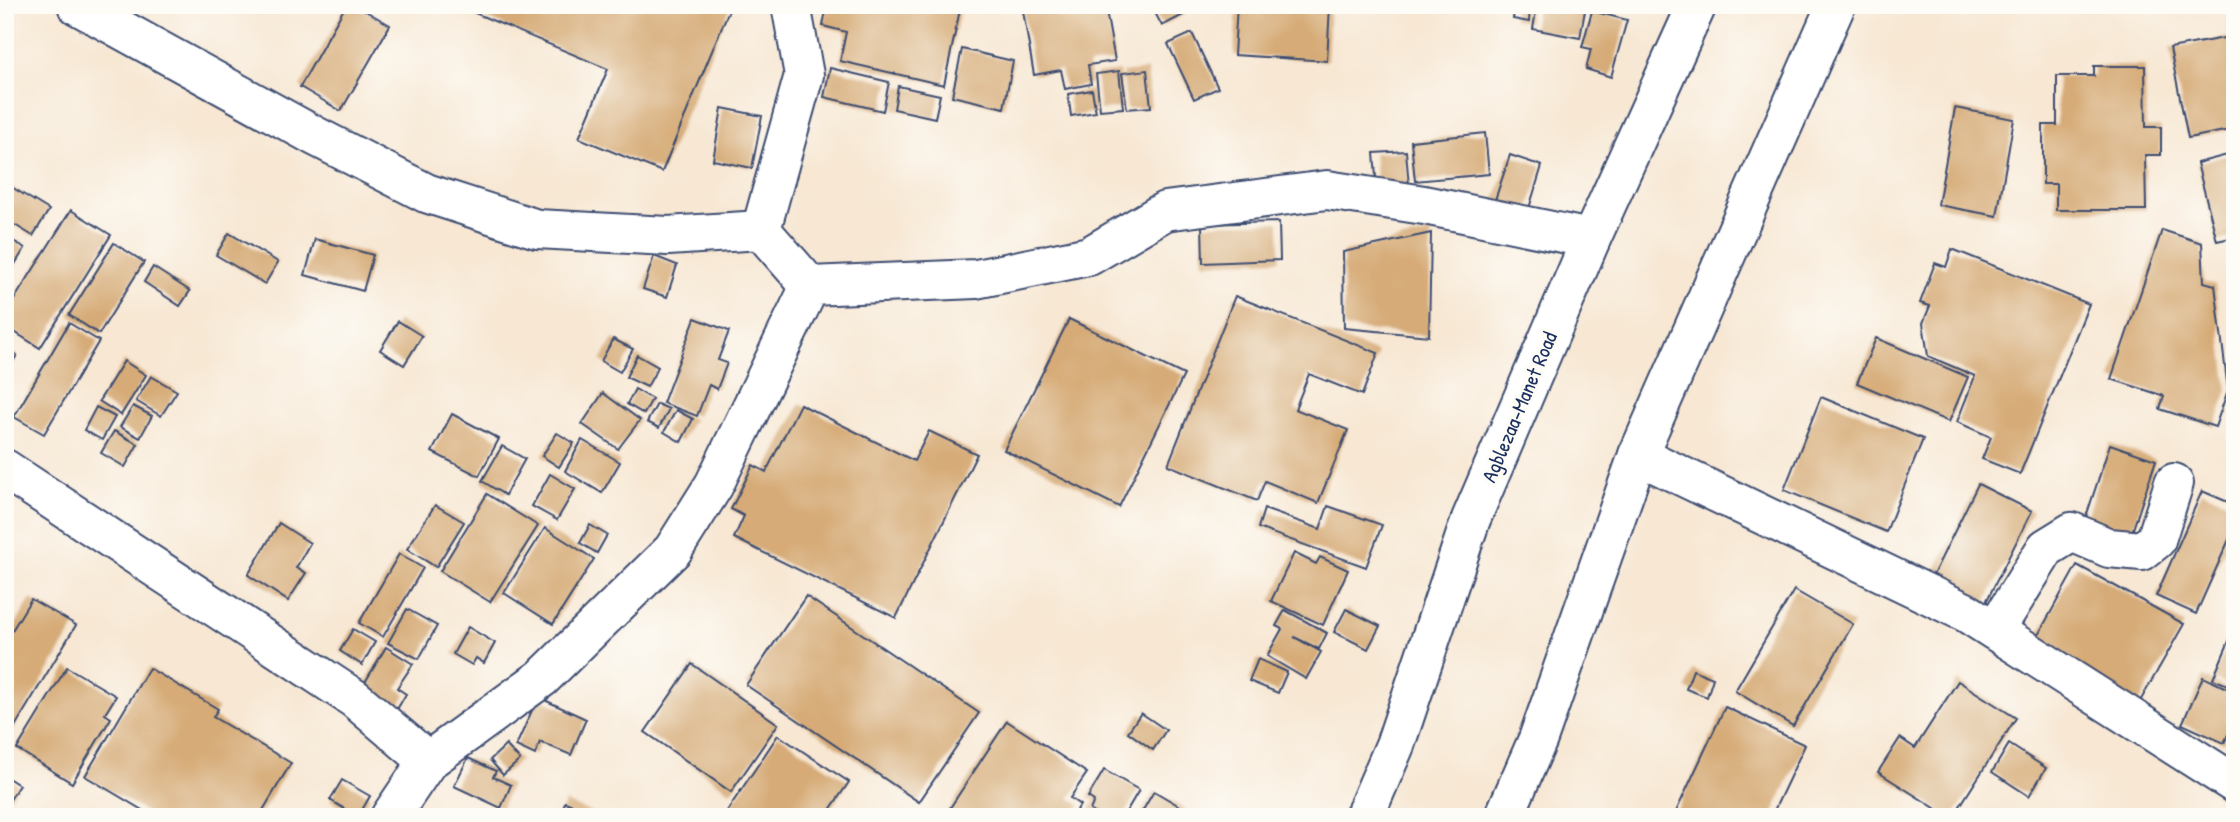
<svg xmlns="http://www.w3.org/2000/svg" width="2240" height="822" viewBox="0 0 2240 822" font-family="'Patrick Hand',sans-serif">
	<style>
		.building { fill: #d6ab77 }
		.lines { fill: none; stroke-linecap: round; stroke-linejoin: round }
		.minor-casing { stroke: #3c4b70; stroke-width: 42 }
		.secondary-casing { stroke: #3c4b70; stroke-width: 42 }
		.minor { stroke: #fff; stroke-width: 38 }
		.secondary { stroke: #fff; stroke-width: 38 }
		.labels { text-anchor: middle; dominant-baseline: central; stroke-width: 7; stroke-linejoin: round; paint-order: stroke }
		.street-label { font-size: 21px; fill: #1b2f5e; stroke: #fdfcf7 }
	</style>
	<rect width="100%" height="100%" fill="#fdfcf7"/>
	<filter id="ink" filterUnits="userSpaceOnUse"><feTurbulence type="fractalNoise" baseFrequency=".0143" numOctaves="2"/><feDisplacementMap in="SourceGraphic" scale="14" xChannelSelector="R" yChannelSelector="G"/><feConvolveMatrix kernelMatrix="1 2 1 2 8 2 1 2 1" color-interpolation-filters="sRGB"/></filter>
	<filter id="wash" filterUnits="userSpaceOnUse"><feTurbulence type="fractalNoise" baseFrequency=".00686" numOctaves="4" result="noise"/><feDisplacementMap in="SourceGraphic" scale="28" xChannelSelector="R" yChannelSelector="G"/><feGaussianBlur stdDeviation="1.57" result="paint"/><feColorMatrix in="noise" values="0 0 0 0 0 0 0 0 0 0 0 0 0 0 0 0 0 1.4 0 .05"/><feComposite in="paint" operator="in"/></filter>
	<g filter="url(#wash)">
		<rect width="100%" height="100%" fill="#f7e7d3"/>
		<g id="blocks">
			<g class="building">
				<path d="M 346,5 L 355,5 L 390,25 L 341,111 L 300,87 Z"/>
				<path d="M 456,5 L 731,5 L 662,172 L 579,138 L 608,69 Z"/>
				<path d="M 827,5 L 961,5 L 944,85 L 840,61 L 846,32 L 823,26 Z"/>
				<path d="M 1022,5 L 1105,5 L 1115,61 L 1088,65 L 1091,84 L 1065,89 L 1061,70 L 1034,75 Z"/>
				<path d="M 1151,5 L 1183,5 L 1187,13 L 1162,26 Z"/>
				<path d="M 1237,5 L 1330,5 L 1327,61 L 1234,55 Z"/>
				<path d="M 1515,5 L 1530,5 L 1529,22 L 1513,19 Z"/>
				<path d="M 1537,5 L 1586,5 L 1580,38 L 1533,29 Z"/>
				<path d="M 1592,11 L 1627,20 L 1611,77 L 1586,69 L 1591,49 L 1582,47 Z"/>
				<path d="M 1192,33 L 1218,88 L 1194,99 L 1168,44 Z"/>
				<path d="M 2235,36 L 2235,129 L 2188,138 L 2170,48 Z"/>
				<path d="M 962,49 L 1013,61 L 1004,108 L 952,96 Z"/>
				<path d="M 2094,66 L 2145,66 L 2146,127 L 2161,127 L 2161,155 L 2145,155 L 2146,210 L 2056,210 L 2056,184 L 2043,184 L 2043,125 L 2057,125 L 2057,76 L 2094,76 Z"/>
				<path d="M 830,68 L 889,82 L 883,111 L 824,97 Z"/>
				<path d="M 1147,70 L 1151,107 L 1127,109 L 1122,73 Z"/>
				<path d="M 1119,71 L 1123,108 L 1100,110 L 1096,74 Z"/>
				<path d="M 898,86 L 940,95 L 935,118 L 894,109 Z"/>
				<path d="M 1092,90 L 1096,112 L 1071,116 L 1068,94 Z"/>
				<path d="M 722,108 L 762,116 L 752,168 L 713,160 Z"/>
				<path d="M 1955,108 L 2014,119 L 1997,216 L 1938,205 Z"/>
				<path d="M 1485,133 L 1489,174 L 1415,181 L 1411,141 Z"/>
				<path d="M 1406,151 L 1409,186 L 1377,189 L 1374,153 Z"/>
				<path d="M 2235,153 L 2235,237 L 2217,241 L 2197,163 Z"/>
				<path d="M 1510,155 L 1542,166 L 1526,218 L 1493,206 Z"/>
				<path d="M 5,183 L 49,210 L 33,236 L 5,219 Z"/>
				<path d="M 71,210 L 111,235 L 40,348 L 5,326 L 5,314 Z"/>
				<path d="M 1279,222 L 1280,260 L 1203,263 L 1202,224 Z"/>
				<path d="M 2162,230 L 2202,243 L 2204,282 L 2215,285 L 2228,390 L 2215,427 L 2160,409 L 2164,396 L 2111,379 Z"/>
				<path d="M 229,233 L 278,262 L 265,284 L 216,255 Z"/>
				<path d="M 1431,233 L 1429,336 L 1344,328 L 1343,252 Z"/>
				<path d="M 5,236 L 25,248 L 5,280 Z"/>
				<path d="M 315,239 L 373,255 L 363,291 L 305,275 Z"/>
				<path d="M 114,243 L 144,262 L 99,334 L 69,315 Z"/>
				<path d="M 1952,249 L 2089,304 L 2020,474 L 1982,459 L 1991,437 L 1957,422 L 1975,376 L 1928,356 L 1923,323 L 1930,306 L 1920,303 L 1935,263 L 1946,267 Z"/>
				<path d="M 654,256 L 677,265 L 667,297 L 643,289 Z"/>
				<path d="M 153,267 L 190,291 L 180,306 L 144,282 Z"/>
				<path d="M 1235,296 L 1378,353 L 1362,395 L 1309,374 L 1295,409 L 1348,430 L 1318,503 L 1265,481 L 1257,501 L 1168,465 Z"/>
				<path d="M 695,318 L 729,331 L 718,360 L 727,363 L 717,389 L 709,385 L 697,416 L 663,403 Z"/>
				<path d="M 1069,319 L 1184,375 L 1119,507 L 1004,450 Z"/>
				<path d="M 398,321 L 422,336 L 404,365 L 380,350 Z"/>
				<path d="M 69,323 L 99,341 L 44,434 L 14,417 Z"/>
				<path d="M 1876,338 L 1968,377 L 1949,422 L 1857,383 Z"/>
				<path d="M 613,339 L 633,349 L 620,372 L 601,361 Z"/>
				<path d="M 5,348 L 17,355 L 5,375 Z"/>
				<path d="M 637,355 L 658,367 L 647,387 L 626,377 Z"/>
				<path d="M 124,361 L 146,375 L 121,415 L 99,401 Z"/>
				<path d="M 151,376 L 177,391 L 161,416 L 136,401 Z"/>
				<path d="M 635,389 L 652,399 L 644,414 L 627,404 Z"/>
				<path d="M 603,393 L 640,420 L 618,449 L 582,424 Z"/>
				<path d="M 1821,397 L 1923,439 L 1886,532 L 1784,490 Z"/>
				<path d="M 657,404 L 669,409 L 659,428 L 647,422 Z"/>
				<path d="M 800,404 L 914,461 L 929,431 L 977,454 L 896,618 L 734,538 L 744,516 L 731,509 L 753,465 L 766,472 Z"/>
				<path d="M 133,406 L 152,416 L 140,438 L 120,427 Z"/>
				<path d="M 96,407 L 115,417 L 102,440 L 84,430 Z"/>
				<path d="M 676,410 L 693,419 L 681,442 L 664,432 Z"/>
				<path d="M 452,414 L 499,439 L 479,476 L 432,452 Z"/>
				<path d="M 114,431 L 138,444 L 125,467 L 101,453 Z"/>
				<path d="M 557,433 L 574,443 L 559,467 L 542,456 Z"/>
				<path d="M 582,440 L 620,462 L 602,493 L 565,471 Z"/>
				<path d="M 2110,444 L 2156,460 L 2129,541 L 2083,526 Z"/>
				<path d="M 502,446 L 525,459 L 505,495 L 482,481 Z"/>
				<path d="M 550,474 L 575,489 L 557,520 L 532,506 Z"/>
				<path d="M 1978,484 L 2032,511 L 1983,608 L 1930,581 Z"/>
				<path d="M 2202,491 L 2235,505 L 2235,526 L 2196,614 L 2156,596 Z"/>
				<path d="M 487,494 L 538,526 L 490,602 L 440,571 Z"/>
				<path d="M 435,505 L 464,522 L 436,567 L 407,549 Z"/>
				<path d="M 1328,506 L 1382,525 L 1366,567 L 1258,528 L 1264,509 L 1320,529 Z"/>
				<path d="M 279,523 L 310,543 L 296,568 L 306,573 L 288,601 L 248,575 Z"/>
				<path d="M 590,525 L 607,535 L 597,553 L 580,543 Z"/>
				<path d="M 545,528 L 594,559 L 553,624 L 504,593 Z"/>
				<path d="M 1294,553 L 1316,564 L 1320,557 L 1348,570 L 1323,625 L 1271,601 Z"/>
				<path d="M 399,554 L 423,568 L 383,637 L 359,623 Z"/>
				<path d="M 2077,565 L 2184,624 L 2138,705 L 2032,646 Z"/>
				<path d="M 1794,590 L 1853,624 L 1793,726 L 1735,691 Z"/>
				<path d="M 806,596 L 979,713 L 919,802 L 746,685 Z"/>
				<path d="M 31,599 L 76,625 L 5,743 L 5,642 Z"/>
				<path d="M 407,609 L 437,626 L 419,659 L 388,643 Z"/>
				<path d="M 1346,609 L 1380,626 L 1368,649 L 1334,632 Z"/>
				<path d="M 1285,610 L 1327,633 L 1319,649 L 1294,637 L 1321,652 L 1306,679 L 1267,656 L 1282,629 L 1276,626 Z"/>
				<path d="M 468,627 L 495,643 L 484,663 L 476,658 L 472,665 L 453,654 Z"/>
				<path d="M 353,629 L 375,642 L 362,665 L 340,651 Z"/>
				<path d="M 2232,634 L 2235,636 L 2235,688 L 2213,679 Z"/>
				<path d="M 386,647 L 413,664 L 397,688 L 406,694 L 396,711 L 361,689 Z"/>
				<path d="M 1258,659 L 1287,672 L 1278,693 L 1249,681 Z"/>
				<path d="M 692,664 L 778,724 L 731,792 L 645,732 Z"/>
				<path d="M 67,667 L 116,696 L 105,714 L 111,718 L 72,783 L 17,749 Z"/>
				<path d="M 149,668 L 218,709 L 213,717 L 291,763 L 259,817 L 154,817 L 85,776 Z"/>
				<path d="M 1693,670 L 1713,678 L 1707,697 L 1686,689 Z"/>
				<path d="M 2203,677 L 2235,692 L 2235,720 L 2224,743 L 2182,724 Z"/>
				<path d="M 1958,681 L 2016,718 L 1953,817 L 1949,817 L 1878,772 L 1900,738 L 1915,748 Z"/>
				<path d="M 538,697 L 586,719 L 571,755 L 540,742 L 535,755 L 516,746 Z"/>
				<path d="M 1725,707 L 1805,745 L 1771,817 L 1676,817 L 1674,816 Z"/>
				<path d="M 1141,713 L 1166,730 L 1153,750 L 1128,732 Z"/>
				<path d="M 1007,721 L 1087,773 L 1070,798 L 1080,805 L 1073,817 L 944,817 Z"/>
				<path d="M 778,735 L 849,782 L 825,817 L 723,817 Z"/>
				<path d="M 2009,744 L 2046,768 L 2029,796 L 1992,772 Z"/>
				<path d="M 506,745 L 520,760 L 503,775 L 490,760 Z"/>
				<path d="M 468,758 L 496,771 L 493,777 L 511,785 L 501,808 L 454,786 Z"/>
				<path d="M 1104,770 L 1139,790 L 1123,817 L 1101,817 L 1090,810 L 1094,801 L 1088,797 Z"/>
				<path d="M 5,776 L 19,785 L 5,808 Z"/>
				<path d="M 342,780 L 370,796 L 358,817 L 330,800 Z"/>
				<path d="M 1154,791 L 1198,817 L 1139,817 Z"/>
				<path d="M 565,802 L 603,817 L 560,817 Z"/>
			</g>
		</g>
	</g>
	<g filter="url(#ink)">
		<use href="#blocks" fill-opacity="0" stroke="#3c4b70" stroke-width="2"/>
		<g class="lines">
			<g class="minor-casing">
				<g id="minor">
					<path d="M 77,5 L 315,136 L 426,193 L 537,229 L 668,236 L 761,230 L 810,286"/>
					<path d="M 761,230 L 804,75 L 791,5"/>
					<path d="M 1638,455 L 1967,613 L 2235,784"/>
					<path d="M 5,469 L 355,699 L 428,761"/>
					<path d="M 1995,630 L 2046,548 L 2072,532 L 2109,548 L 2142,551 L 2156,540 L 2174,483"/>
					<path d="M 390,817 L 428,761 L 542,678 L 673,550 L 714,485 L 810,286 L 976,279 L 1089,256 L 1165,211 L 1327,190 L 1424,205 L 1591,239"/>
				</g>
			</g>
			<g class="secondary-casing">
				<g id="secondary">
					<path d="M 1364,817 L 1395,745 L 1471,519 L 1591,239 L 1697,5"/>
					<path d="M 1504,817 L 1538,739 L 1638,455 L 1836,5"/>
				</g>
			</g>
			<use href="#minor" class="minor"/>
			<use href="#secondary" class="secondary"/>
		</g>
	</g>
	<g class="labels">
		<g class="street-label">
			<text transform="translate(1519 407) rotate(-67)">Agblezaa-Manet Road</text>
		</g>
	</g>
	<rect width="2240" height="822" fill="none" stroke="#fdfcf7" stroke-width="28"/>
</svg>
